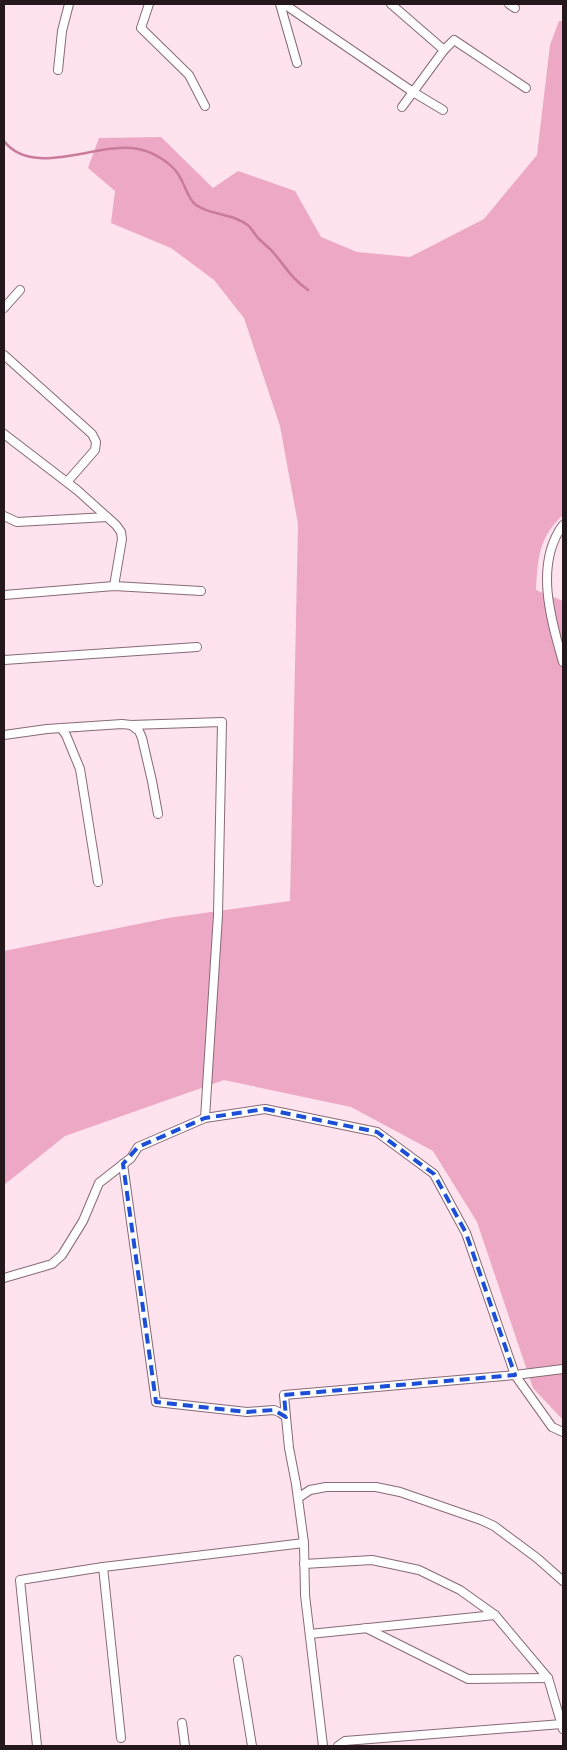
<svg xmlns="http://www.w3.org/2000/svg" width="567" height="1750" viewBox="0 0 567 1750" font-family="'PT Sans Narrow',sans-serif">
	<style>
		.green { fill: #eda8c5 }
		.lines { fill: none; stroke-linecap: round; stroke-linejoin: round }
		.stream { stroke: #c97b9c; stroke-width: 2.5 }
		.street-casing { stroke: #876a75; stroke-width: 10 }
		.street { stroke: #fff; stroke-width: 8 }
		.marked { fill: none; stroke: #1d4ed8; stroke-width: 4; stroke-dasharray: 10 6; stroke-linejoin: round }
	</style>
	<rect width="100%" height="100%" fill="#fee2ed"/>
	<path class="green" d="M 559,21 L 563,21 L 563,515 C 538,538 538,559 536,590 L 563,601 L 563,1420 L 533,1388 L 477,1222 L 433,1151 L 351,1107 L 224,1080 L 65,1136 L 4,1185 L 4,951 L 168,918 L 290,901 L 298,524 L 280,426 L 244,318 L 214,280 L 171,248 L 111,223 L 115,191 L 88,168 L 99,138 L 161,137 L 213,188 L 238,171 L 295,191 L 321,237 L 357,252 L 410,257 L 484,219 L 537,155 L 550,45 Z"/>
	<g class="lines">
		<path class="stream" d="M 4,141 C 33,179 98,141 138,149 C 154,152 174,164 181,179 C 186,188 188,199 196,205 C 212,216 233,213 249,226 C 252,230 255,234 258,238 C 263,243 268,247 272,251 C 286,267 290,277 308,290"/>
		<g class="street-casing">
			<g id="street">
				<path d="M 149,4 L 141,28 L 189,75 L 205,106"/>
				<path d="M 280,4 L 297,63"/>
				<path d="M 284,4 L 413,92 L 443,110"/>
				<path d="M 391,4 L 444,50 L 454,40 L 526,88"/>
				<path d="M 509,4 L 515,8"/>
				<path d="M 58,70 L 62,31 L 69,4"/>
				<path d="M 402,107 L 444,50"/>
				<path d="M 4,308 L 20,290"/>
				<path d="M 4,355 L 92,434 L 96,442 L 95,450 L 67,482"/>
				<path d="M 4,434 L 77,490 L 116,525 L 121,532 L 122,539 L 114,586"/>
				<path d="M 4,516 L 17,522 L 107,517"/>
				<path d="M 563,525 C 534,564 551,620 563,662"/>
				<path d="M 4,595 L 114,586 L 201,591"/>
				<path d="M 4,660 L 197,647"/>
				<path d="M 131,725 L 139,731 L 142,738 L 152,781 L 158,814"/>
				<path d="M 61,728 L 66,735 L 80,769 L 98,882"/>
				<path d="M 4,735 L 47,729 L 122,724 L 131,725 L 222,722 L 218,915 L 205,1118 L 138,1147 L 131,1158 L 99,1183 L 83,1221 L 62,1255 L 52,1264 L 4,1278"/>
				<path d="M 205,1118 L 265,1109 L 377,1132 L 434,1174 L 466,1233 L 515,1375 L 552,1427 L 563,1432"/>
				<path d="M 123,1164 L 156,1402 L 247,1412 L 274,1410 L 281,1413 L 286,1417 L 289,1448 L 296,1484 L 304,1543 L 305,1595 L 323,1746"/>
				<path d="M 286,1417 L 284,1395 L 515,1375 L 563,1369"/>
				<path d="M 298,1498 L 310,1490 L 326,1487 L 376,1487 L 400,1492 L 481,1520 L 494,1526 L 537,1558 L 563,1581"/>
				<path d="M 304,1564 L 372,1560 L 419,1570 L 460,1590 L 495,1615 L 548,1678 L 563,1729"/>
				<path d="M 103,1567 L 121,1738"/>
				<path d="M 366,1628 L 468,1679 L 548,1678"/>
				<path d="M 310,1634 L 495,1615"/>
				<path d="M 238,1660 L 252,1746"/>
				<path d="M 182,1723 L 185,1746"/>
				<path d="M 37,1746 L 20,1580 L 103,1567 L 304,1543"/>
				<path d="M 338,1746 L 345,1741 L 562,1724"/>
			</g>
		</g>
		<use href="#street" class="street"/>
	</g>
	<path class="marked" d="M 265,1109 L 377,1132 L 434,1174 L 466,1233 L 515,1375 L 284,1395 L 286,1417 L 274,1410 L 247,1412 L 156,1402 L 123,1164 L 138,1147 L 205,1118 Z"/>
	<rect width="567" height="1750" fill="none" stroke="#24181d" stroke-width="10"/>
</svg>
